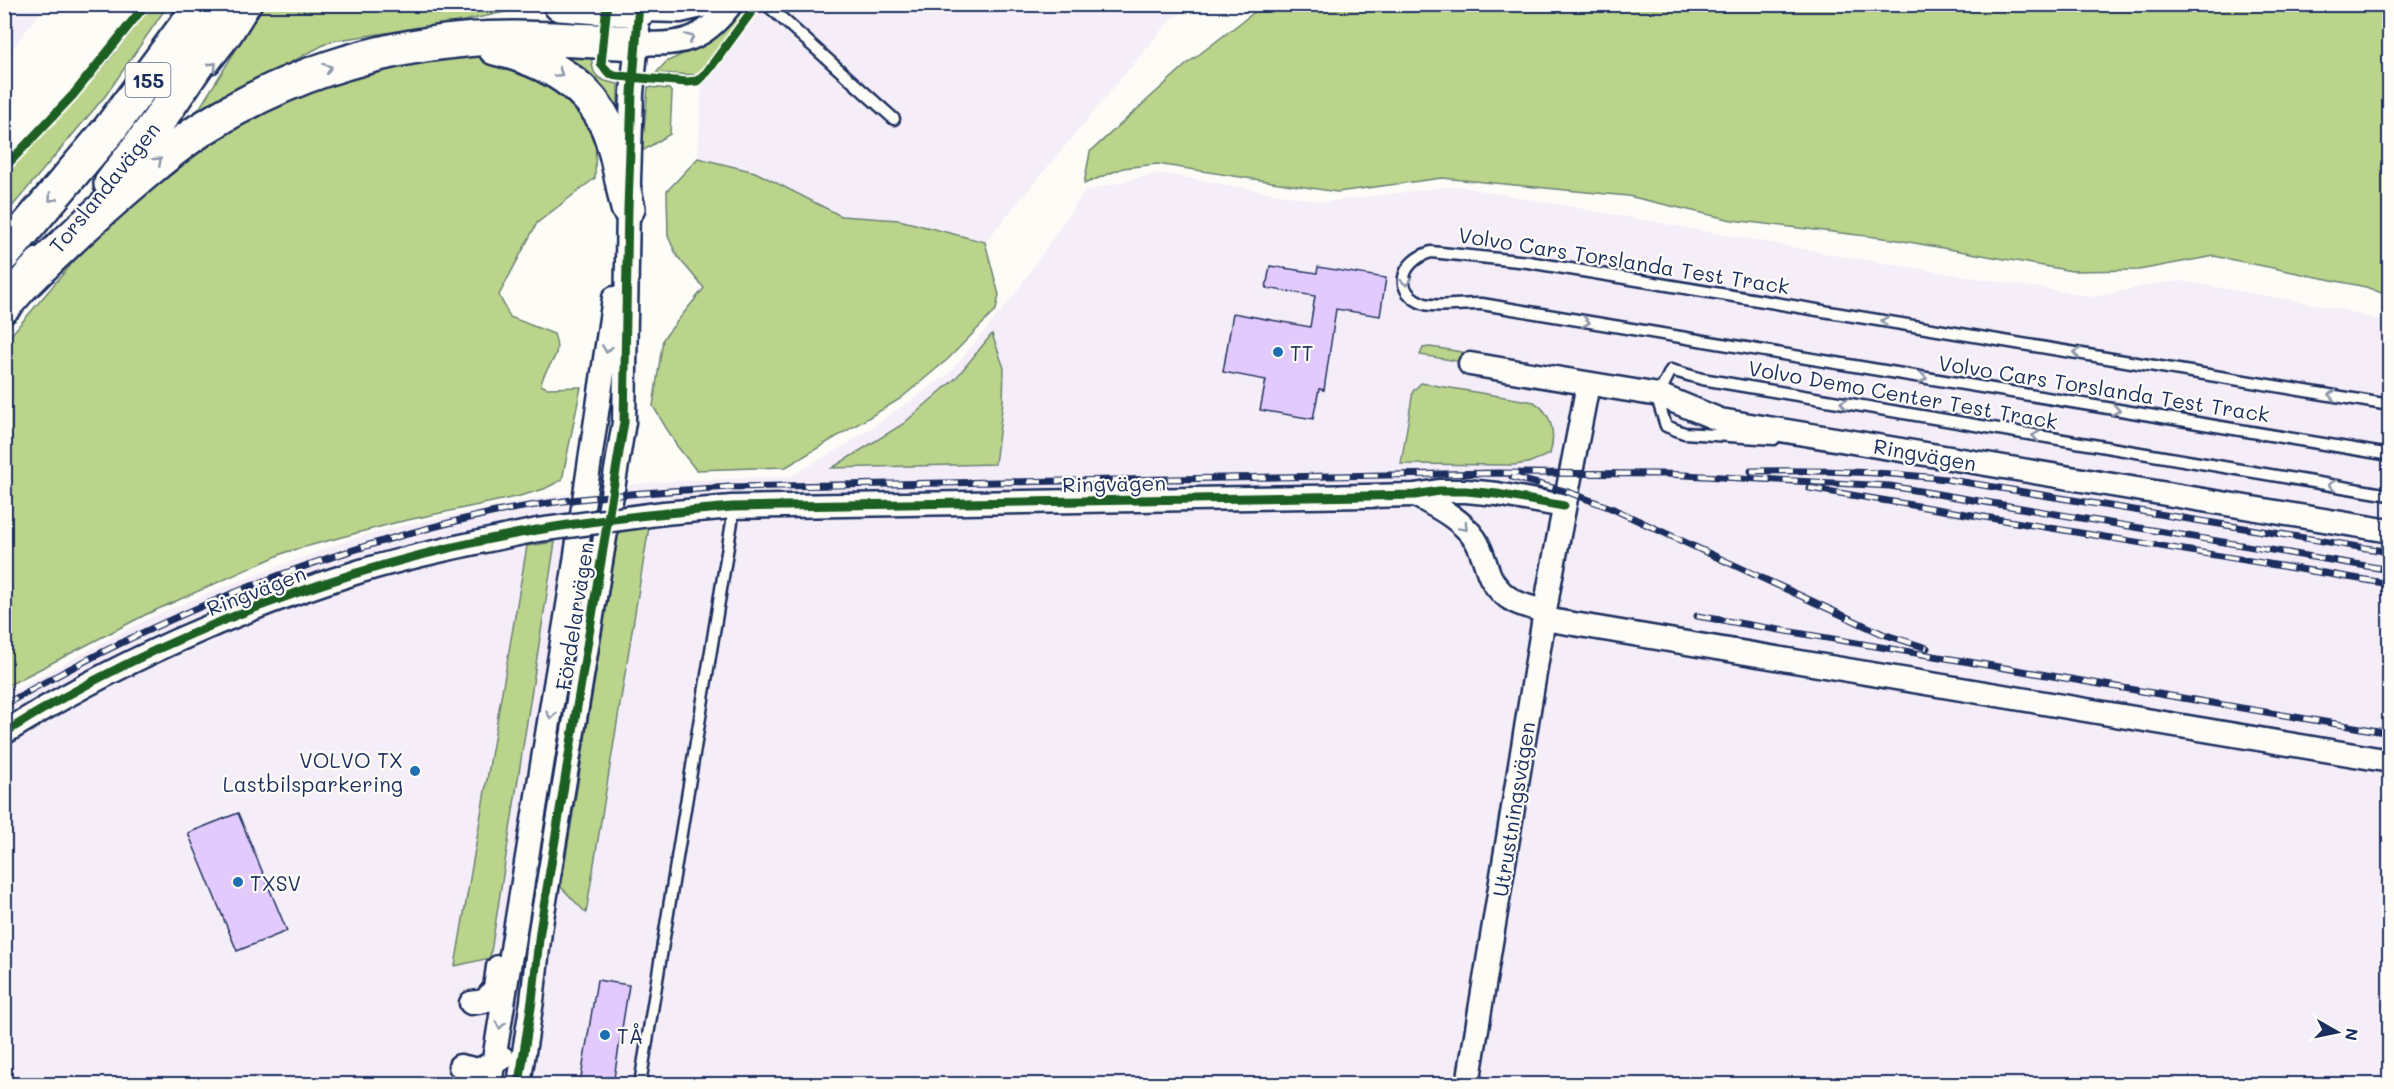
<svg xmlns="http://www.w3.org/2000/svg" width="2394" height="1089" viewBox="0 0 2394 1089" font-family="Mali,sans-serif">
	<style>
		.built { fill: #f5edf8 }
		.green { fill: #bbd48b; stroke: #6b8274; stroke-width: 1.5 }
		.building { fill: #e2cbfc; stroke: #1b2f5e; stroke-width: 1.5 }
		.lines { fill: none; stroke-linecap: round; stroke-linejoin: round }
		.lane-casing { stroke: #1b2f5e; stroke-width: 15 }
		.street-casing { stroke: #1b2f5e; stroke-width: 27 }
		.primary-casing { stroke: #1b2f5e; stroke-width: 38 }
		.path { stroke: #1b2f5e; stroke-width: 4; stroke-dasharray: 1.5 4.5; stroke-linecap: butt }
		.lane { stroke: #fdfcf7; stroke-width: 10 }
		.street { stroke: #fdfcf7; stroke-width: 22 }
		.primary { stroke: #fdfcf7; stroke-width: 33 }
		.rail-casing { stroke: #1b2f5e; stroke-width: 7 }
		.rail { stroke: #fdfcf7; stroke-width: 4.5; stroke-dasharray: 14; stroke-linecap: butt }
		.street-bridge-casing { stroke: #1b2f5e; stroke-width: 27; stroke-linecap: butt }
		.street-bridge { stroke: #fdfcf7; stroke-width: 22 }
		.cycleway-casing { stroke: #fdfcf7; stroke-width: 13 }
		.cycleway { stroke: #1b5e20; stroke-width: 9 }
		.oneway { stroke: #8c96aa }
		.poi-dot { fill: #1f6fb2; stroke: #fdfcf7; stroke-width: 2 }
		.labels { text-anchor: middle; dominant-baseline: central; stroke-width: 4.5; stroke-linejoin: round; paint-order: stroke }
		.shield { fill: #fdfcf7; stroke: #5f6c8c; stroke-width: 1.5 }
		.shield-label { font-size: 20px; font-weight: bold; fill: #1b2f5e }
		.street-label { font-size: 21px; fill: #1b2f5e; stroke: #fdfcf7 }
		.poi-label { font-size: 21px; fill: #1b2f5e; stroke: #fdfcf7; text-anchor: start }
	</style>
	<rect width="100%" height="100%" fill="#fdfcf7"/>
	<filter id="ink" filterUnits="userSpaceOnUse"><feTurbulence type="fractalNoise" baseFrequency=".0167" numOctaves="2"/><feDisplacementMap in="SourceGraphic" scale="12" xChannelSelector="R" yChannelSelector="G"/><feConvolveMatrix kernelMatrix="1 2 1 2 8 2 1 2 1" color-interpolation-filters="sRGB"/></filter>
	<g filter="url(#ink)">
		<g class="built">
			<path d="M 5,4 L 45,5 L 5,59 L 4,5 Z"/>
			<path d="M 706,5 L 1198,5 L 1171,19 L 985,242 L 899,220 L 841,216 L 755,172 L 698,158 Z"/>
			<path d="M 1158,173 L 1325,202 L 1456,186 L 1847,257 L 2094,297 L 2155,284 L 2180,281 L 2337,308 L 2389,323 L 2389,1084 L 5,1084 L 5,695 L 155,615 L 234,583 L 349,540 L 410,524 L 539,498 L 653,482 L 791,476 L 849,443 L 949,374 L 1012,298 L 1085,191 Z"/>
		</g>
		<g class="green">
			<path d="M 509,4 L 519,9 L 454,23 L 331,41 L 197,112 L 264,5 Z"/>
			<path d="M 1265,4 L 2389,5 L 2389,296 L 2366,287 L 2214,256 L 2139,270 L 2072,271 L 1892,239 L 1732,220 L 1628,196 L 1442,178 L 1337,192 L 1157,164 L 1123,168 L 1084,184 L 1090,152 L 1188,63 Z"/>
			<path d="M 152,5 L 168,5 L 106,95 L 5,215 L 5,173 L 64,112 L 109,60 Z"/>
			<path d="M 742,12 L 747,13 L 699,75 L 656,73 L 666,62 L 693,49 L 736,13 Z"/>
			<path d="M 465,50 L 520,71 L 575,102 L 596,128 L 595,178 L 537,223 L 499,295 L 510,317 L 554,334 C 564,360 544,364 541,385 L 547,388 L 581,387 L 562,480 L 544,489 L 520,496 L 394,523 L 286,552 L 147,614 L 5,687 L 5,342 L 75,260 L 165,173 L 270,107 L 367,69 Z"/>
			<path d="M 543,50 L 592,51 C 590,74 596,81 618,84 L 618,119 Z"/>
			<path d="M 648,87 L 669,89 L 672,93 L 670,134 L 644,150 L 642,150 Z"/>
			<path d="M 698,158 L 755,172 L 841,216 L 899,220 L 985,242 L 999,295 L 996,310 L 948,359 L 900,399 L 786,467 L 696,470 L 677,446 L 653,406 L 663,339 L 704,288 L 677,256 L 668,236 L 667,191 Z"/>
			<path d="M 992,334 L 1004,368 L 1003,401 L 995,464 L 832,468 L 903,424 L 956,378 Z"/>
			<path d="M 1430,347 L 1444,349 L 1538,365 L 1531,373 L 1420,355 L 1423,348 Z"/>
			<path d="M 1421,383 L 1534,402 C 1552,413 1556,434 1550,454 L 1528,463 L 1514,465 L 1401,464 L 1413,391 Z"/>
			<path d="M 649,527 L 586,913 L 561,887 L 619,531 Z"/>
			<path d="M 555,542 L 490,958 L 455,966 L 527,546 Z"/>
		</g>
		<g class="building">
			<path d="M 1270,266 L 1317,273 L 1318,267 L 1386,278 L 1380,316 L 1336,309 L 1324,390 L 1319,389 L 1313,419 L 1260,410 L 1266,380 L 1223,372 L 1233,313 L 1310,327 L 1315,296 L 1266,288 Z"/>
			<path d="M 238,813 L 287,931 L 237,951 L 188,833 Z"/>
			<path d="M 597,980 L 629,985 L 613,1084 L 580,1084 Z"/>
		</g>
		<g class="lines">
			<g class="lane-casing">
				<g id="lane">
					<path d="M 766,4 L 894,119"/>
					<path d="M 213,67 L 235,39 L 257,4"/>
					<path d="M 2390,405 L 1528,262 L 1431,252 C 1400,261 1392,293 1425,304 C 1438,308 1466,303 1482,304 L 2390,455"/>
					<path d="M 1774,439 L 1684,433 L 1666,426 L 1657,398 L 1671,370 L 1702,379 L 2390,495"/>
					<path d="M 640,1084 L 732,522 L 732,507"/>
				</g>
			</g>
			<g class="street-casing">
				<g id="street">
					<path d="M 639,10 L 680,11 L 710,4"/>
					<path d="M 637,43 C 680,46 704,41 731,4"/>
					<path d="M 1470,364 L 1659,395 L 1720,420 L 2390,531"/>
					<path d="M 1415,495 C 1437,507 1460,518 1475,539 C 1483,551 1485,566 1491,578 C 1503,601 1523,606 1545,611"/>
					<path d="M 664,513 L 732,507 L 1367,496 L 1415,495 L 1439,491 L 1466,491 L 1497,494 L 1564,506"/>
					<path d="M 1544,619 L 2390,761"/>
					<path d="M 4,733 C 113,664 238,609 361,571 C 419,554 479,542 538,530"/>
					<path d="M 471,1003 L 485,1001 L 495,988 L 498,967"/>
					<path d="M 460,1066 L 478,1070 L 503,1058"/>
					<path d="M 490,1084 L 573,575 L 614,298"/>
					<path d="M 519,1084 L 532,1001 L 540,931 L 624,422 L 628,208 L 632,93 L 638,30"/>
					<path d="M 1468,1084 L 1549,587 L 1588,384"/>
				</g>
			</g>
			<g class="primary-casing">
				<g id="primary">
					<path d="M 560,4 L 639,10"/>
					<path d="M 495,48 C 545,60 593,84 611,136 C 619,159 622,184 628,208"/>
					<path d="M 111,184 L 157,123 L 238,4"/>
					<path d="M 4,254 L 109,130 L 202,4"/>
					<path d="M 27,281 C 67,241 104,207 147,171 C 166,155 184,140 205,127 C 283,77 373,48 465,40 C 522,35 580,41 637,43"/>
					<path d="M 4,306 L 41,264"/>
				</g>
			</g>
			<path class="path" d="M 482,4 L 501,11"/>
			<use href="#lane" class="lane"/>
			<use href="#street" class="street"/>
			<use href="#primary" class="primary"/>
			<g class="rail-casing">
				<g id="rail">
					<path d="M 1751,471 C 1816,470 1880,471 1945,479 L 2390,552"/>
					<path d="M 1512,477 L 1568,492 L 1611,508 L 1883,634 L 1927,648"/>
					<path d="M 1809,488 L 2390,584"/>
					<path d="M 1697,616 L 2390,733"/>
					<path d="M 4,705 C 157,617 319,551 491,513 C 569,497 651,492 730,487 L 1497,473 L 1665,474 L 1890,486 L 2390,570"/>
				</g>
			</g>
			<use href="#rail" class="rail"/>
			<g class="street-bridge-casing">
				<path id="street-bridge" d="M 538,530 L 664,513"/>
			</g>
			<use href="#street-bridge" class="street-bridge"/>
			<g class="cycleway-casing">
				<g id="cycleway">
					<path d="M 607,4 L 601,64 L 609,73 L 618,76 L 687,82 L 697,81 L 707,72 L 757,4"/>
					<path d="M 4,168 L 73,95 L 146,4"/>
					<path d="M 4,733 C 163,632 353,562 537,530 C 601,519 667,513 732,507 L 1367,496 L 1415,495 L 1439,491 L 1466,491 L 1497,494 L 1564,506"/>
					<path d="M 519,1084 L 532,1001 L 540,931 L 624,422 L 628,208 L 632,93 L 639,4"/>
				</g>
			</g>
			<use href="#cycleway" class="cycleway"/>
		</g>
		<defs><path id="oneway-chevron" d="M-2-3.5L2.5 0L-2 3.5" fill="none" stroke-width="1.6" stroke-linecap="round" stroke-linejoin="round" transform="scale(1.5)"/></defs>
		<g class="oneway">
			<use href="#oneway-chevron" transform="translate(690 38) rotate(-24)"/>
			<use href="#oneway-chevron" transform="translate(213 66) rotate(-46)"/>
			<use href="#oneway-chevron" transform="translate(328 68) rotate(-20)"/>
			<use href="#oneway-chevron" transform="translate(559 73) rotate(32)"/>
			<use href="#oneway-chevron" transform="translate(158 161) rotate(-42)"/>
			<use href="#oneway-chevron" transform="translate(52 198) rotate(131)"/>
			<use href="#oneway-chevron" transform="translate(1406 282) rotate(80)"/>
			<use href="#oneway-chevron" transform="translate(1885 321) rotate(-171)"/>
			<use href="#oneway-chevron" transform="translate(1586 322) rotate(9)"/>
			<use href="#oneway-chevron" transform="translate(607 349) rotate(98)"/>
			<use href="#oneway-chevron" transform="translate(2077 353) rotate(-171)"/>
			<use href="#oneway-chevron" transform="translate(1923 378) rotate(9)"/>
			<use href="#oneway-chevron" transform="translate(2332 395) rotate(-171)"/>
			<use href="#oneway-chevron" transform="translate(1844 403) rotate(-170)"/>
			<use href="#oneway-chevron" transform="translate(2116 410) rotate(9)"/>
			<use href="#oneway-chevron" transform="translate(2036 436) rotate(-171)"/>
			<use href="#oneway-chevron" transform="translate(2332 485) rotate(-171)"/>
			<use href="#oneway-chevron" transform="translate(1464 527) rotate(47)"/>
			<use href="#oneway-chevron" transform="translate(551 715) rotate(99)"/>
			<use href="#oneway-chevron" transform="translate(500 1025) rotate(99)"/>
		</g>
	</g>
	<g class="poi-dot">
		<circle cx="1278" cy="352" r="6"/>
		<circle cx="415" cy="771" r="6"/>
		<circle cx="238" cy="882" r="6"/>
		<circle cx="605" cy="1035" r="6"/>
	</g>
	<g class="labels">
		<rect class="shield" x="125.5" y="63" width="45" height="34" rx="4.5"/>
		<g class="shield-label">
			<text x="148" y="80">155</text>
		</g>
		<g class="street-label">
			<text transform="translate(104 187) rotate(-51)">Torslandavägen</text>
			<text transform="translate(1624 260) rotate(9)">Volvo Cars Torslanda Test Track</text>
			<text transform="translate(2104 388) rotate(9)">Volvo Cars Torslanda Test Track</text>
			<text transform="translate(1903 394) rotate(10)">Volvo Demo Center Test Track</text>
			<text transform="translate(1925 454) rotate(10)">Ringvägen</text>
			<text transform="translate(1114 483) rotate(-1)">Ringvägen</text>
			<text transform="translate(256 590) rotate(-21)">Ringvägen</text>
			<text transform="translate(574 616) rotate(-81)">Fördelarvägen</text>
			<text transform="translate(1513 809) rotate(-81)">Utrustningsvägen</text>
		</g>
		<g class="poi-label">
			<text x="1290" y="352">TT</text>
			<text x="403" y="759" text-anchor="end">VOLVO TX<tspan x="403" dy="24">Lastbilsparkering</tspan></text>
			<text x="250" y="882">TXSV</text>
			<text x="617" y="1035">TÅ</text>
		</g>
	</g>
	<rect width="2394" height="1089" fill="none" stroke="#fdfcf7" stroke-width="24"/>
	<rect x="12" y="12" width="2370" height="1065" fill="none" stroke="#1b2f5e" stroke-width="2" filter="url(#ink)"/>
	<g transform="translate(2337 1032) rotate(99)" stroke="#fdfcf7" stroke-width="4.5" paint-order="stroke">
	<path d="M0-4.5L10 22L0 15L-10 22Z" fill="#1b2f5e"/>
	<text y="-9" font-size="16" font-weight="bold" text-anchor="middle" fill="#1b2f5e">N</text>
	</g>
</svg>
